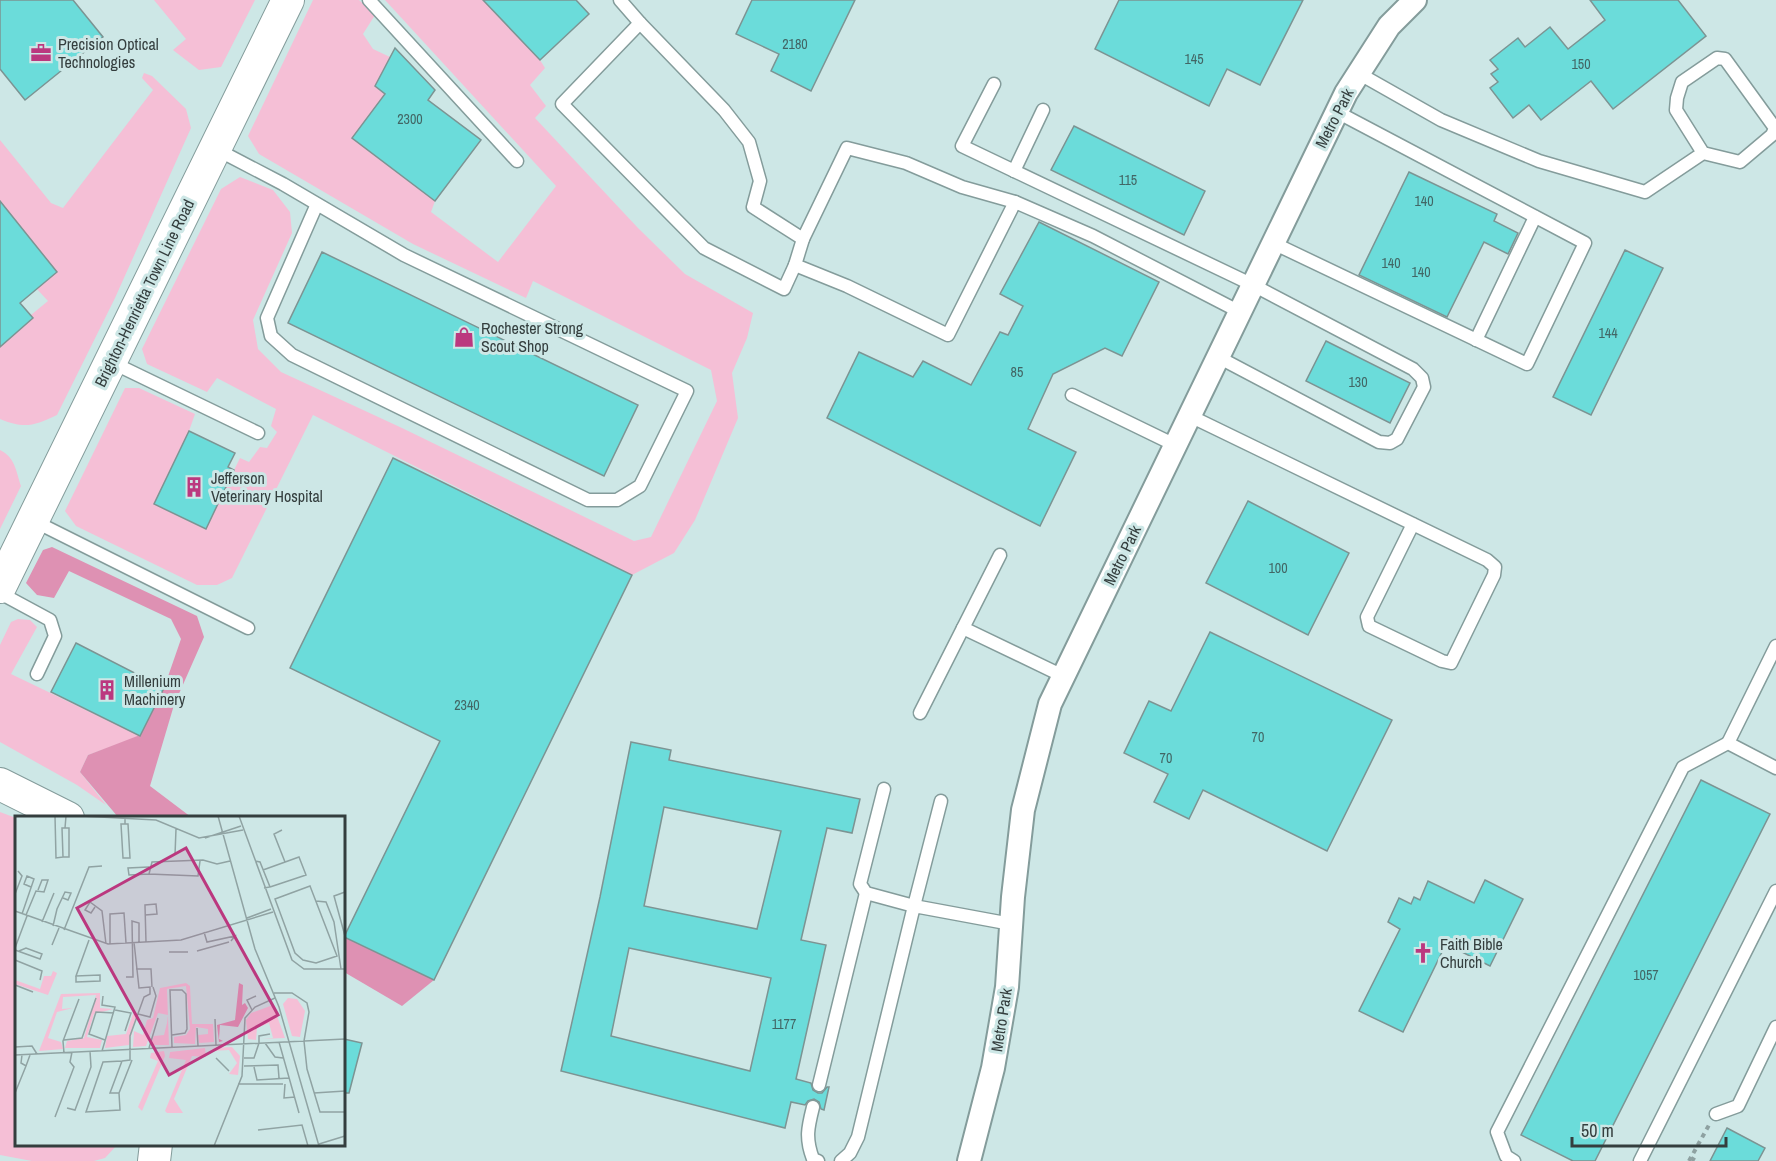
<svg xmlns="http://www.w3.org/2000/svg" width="1776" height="1161" viewBox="0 0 1776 1161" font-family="'Archivo Narrow',sans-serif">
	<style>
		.green { fill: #f5bfd6 }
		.forest { fill: #de91b3 }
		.building { fill: #6bdcda; stroke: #7c9493; stroke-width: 1.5; fill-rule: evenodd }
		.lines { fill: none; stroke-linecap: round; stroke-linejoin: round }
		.lane-casing { stroke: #849c9b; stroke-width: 15 }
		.street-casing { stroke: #849c9b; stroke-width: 26 }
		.secondary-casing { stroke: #849c9b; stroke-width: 34 }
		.path { stroke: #8ea1a1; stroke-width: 4; stroke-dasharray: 4.5 4.5; stroke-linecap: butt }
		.lane { stroke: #fff; stroke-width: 12 }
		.street { stroke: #fff; stroke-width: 22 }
		.secondary { stroke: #fff; stroke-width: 32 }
		.labels { text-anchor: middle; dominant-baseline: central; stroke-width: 6; stroke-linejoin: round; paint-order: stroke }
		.number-label { font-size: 14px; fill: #426665 }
		.poi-label { font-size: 16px; fill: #343e3e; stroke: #cde7e6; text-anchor: start }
		.street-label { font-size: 16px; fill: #343e3e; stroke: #cde7e6 }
		.inset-road { fill: none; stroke: #90a3a3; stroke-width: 1.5 }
		.view { fill: #bb387f; fill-opacity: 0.15; stroke: #bb387f; stroke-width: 3 }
		.inset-edge { fill: none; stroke: #343e3e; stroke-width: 3 }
	</style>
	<rect width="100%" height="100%" fill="#cde7e6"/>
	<g class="green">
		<path d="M 154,0 L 255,0 L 221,67 L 199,70 L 173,50 L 186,39 Z"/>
		<path d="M 313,0 L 359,0 L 375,15 L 363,34 L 373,49 L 390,57 L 375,86 L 385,94 L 352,138 L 435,201 L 431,212 L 498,262 L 556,186 L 385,0 L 483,0 L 540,60 L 545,68 L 530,85 L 546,106 L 535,118 L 638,228 L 685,274 L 753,313 L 747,338 L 732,373 L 738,418 L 695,520 L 674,553 L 632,575 L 313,415 L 232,578 L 217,585 L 197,585 L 76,526 L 65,511 L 125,388 L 139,388 L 195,414 L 189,431 L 154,504 L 205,529 L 240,458 L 249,462 L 260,447 L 267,448 L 277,432 L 271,426 L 276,409 L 217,378 L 207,392 L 147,364 L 142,349 L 221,189 L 240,177 L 273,190 L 290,212 L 292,233 L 253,320 L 258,349 L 281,372 L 402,428 L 634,541 L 651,537 L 717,401 L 711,370 L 533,281 L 526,298 L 413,244 L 259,154 L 248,136 Z"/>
		<path d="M 144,73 L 152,76 L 186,109 L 191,128 L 115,298 L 57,415 C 34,426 24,429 0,419 L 0,347 L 33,318 L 31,315 L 48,301 L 37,289 L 57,272 L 0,201 L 0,140 L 51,203 L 63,208 L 153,90 L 142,78 Z"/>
		<path d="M 0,450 C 15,457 16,471 21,486 L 0,529 Z"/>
		<path d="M 18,619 L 30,620 L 37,627 L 11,674 L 140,736 L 88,755 L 80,772 L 106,805 L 77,785 L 0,742 L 0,645 L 11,622 Z"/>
		<path d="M 0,812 L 16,818 L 16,1144 L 117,1145 L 105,1158 L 94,1161 L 32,1161 L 0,1155 Z"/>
	</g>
	<g class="forest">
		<path d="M 52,547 L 197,616 L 204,637 L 174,705 L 150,786 L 191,817 L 118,817 L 80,772 L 88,755 L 140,735 L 164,688 L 181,639 L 171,619 L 69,571 L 54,598 L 37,595 L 26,583 L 43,550 Z"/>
		<path d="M 344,936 L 434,980 L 402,1006 L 344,972 Z"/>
	</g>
	<g class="building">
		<path d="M 0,0 L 73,0 L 103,37 L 25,100 L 0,69 Z"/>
		<path d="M 483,0 L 576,0 L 589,14 L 540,60 Z"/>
		<path d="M 752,0 L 855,0 L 811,91 L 771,71 L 779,54 L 736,34 Z"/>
		<path d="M 1119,0 L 1303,0 L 1260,85 L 1227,69 L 1209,106 L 1095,49 Z"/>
		<path d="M 1590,0 L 1678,0 L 1706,36 L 1613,109 L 1591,81 L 1541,120 L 1529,105 L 1513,118 L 1490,88 L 1498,82 L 1491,74 L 1498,69 L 1490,60 L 1518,38 L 1525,47 L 1550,27 L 1568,49 L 1605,20 Z"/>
		<path d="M 395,48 L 435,90 L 428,100 L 481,140 L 435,201 L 352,138 L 385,94 L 375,86 Z"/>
		<path d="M 1074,126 L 1205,191 L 1184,235 L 1051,170 Z"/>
		<path d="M 1409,172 L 1497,214 L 1494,221 L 1518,233 L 1508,254 L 1484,242 L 1447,317 L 1359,275 Z"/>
		<path d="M 0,201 L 57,272 L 20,303 L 33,318 L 0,347 Z"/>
		<path d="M 1039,222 L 1159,282 L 1122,356 L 1105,348 L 1053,374 L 1028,429 L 1076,452 L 1040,526 L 827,418 L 859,352 L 913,377 L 923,361 L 971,385 L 1000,332 L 1008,335 L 1023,306 L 1000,294 Z"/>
		<path d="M 1625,250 L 1663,268 L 1591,415 L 1553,397 Z"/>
		<path d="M 322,252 L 638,405 L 604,476 L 288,323 Z"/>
		<path d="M 1326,341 L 1410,383 L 1390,423 L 1306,381 Z"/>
		<path d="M 189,431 L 235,453 L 228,467 L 234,470 L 206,529 L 154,504 Z"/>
		<path d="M 393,458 L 632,575 L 434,980 L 344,937 L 440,741 L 290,668 Z"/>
		<path d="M 1248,501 L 1349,553 L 1308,635 L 1206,583 Z"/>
		<path d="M 1210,632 L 1392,720 L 1327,851 L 1203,790 L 1189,819 L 1154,802 L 1168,774 L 1124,753 L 1149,701 L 1171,711 Z"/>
		<path d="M 76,643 L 164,688 L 140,736 L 51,692 Z"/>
		<path d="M 631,742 L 671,750 L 669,760 L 860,799 L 852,833 L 827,828 L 801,940 L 826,945 L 796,1079 L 811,1083 L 813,1090 L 818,1093 L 822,1093 L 827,1087 L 829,1087 L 824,1110 L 821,1109 L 819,1102 L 814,1099 L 808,1101 L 805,1105 L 791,1102 L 785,1128 L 561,1071 L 600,897 ZM 664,807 L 781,831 L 757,929 L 644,906 ZM 629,948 L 771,978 L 750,1071 L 611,1036 Z"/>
		<path d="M 1701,780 L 1770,814 L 1595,1161 L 1573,1161 L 1521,1135 Z"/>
		<path d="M 1485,880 L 1523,899 L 1490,966 L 1446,944 L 1403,1032 L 1359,1011 L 1400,929 L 1388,922 L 1399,898 L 1411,904 L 1414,897 L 1420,900 L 1428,881 L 1474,903 Z"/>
		<path d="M 344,1039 L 362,1043 L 349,1093 L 344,1093 Z"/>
		<path d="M 1727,1128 L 1765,1148 L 1758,1161 L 1710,1161 Z"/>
	</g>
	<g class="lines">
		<g class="lane-casing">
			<g id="lane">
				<path d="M 369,0 L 517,161"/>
				<path d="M 620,0 L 640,23 L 724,110 L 749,142 L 760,181 L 753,207 L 803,239 L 847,148 L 906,163 L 962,187 L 1015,202 L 1093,236 L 1240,312"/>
				<path d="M 640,23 L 562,104 L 704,248 L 784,289 L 795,265"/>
				<path d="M 1358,73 L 1441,120 L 1539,161 L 1645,192 L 1703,153 L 1740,162 L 1772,135 L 1775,128 L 1725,59 L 1717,58 L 1682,82 L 1677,98 L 1676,110 L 1703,153"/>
				<path d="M 994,84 L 962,146 L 1253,285 L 1413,369 L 1422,378 L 1424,387 L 1397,439 L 1390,443 L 1379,442 L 1218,357"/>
				<path d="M 216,149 L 283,184 L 404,255 L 687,391 L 640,486 L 617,500 L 588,500 L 292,355 L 271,336 L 267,318 L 317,204"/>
				<path d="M 1014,171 L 1043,110"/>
				<path d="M 803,239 L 795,265 L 847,286 L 948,335 L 1015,202"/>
				<path d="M 1273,243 L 1527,364 L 1585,243 L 1337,112"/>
				<path d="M 1476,340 L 1535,217"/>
				<path d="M 111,362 L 258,433"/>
				<path d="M 1072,395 L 1175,445"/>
				<path d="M 1190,416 L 1487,560 L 1495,567 L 1494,575 L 1451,663 L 1442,661 L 1369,626 L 1367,617 L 1413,524"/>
				<path d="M 34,521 L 248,628"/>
				<path d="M 0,593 L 50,620 L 55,636 L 37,674"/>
				<path d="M 963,628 L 1063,676"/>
				<path d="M 920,713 L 1000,555"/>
				<path d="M 1728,743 L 1776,646"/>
				<path d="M 884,789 L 860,884 L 866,893 L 914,906 L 941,801"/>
				<path d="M 819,1085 L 866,893"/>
				<path d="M 813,1107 C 808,1127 805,1138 813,1159 L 818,1161"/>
				<path d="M 1716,1114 L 1738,1106 L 1776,1027"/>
				<path d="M 841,1161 L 850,1153 L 858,1137 L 914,906 L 1011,924"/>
				<path d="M 1514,1161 L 1506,1156 L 1497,1132 L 1683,767 L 1728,743 L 1776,768"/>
				<path d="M 1640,1161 L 1776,891"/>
			</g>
		</g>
		<g class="street-casing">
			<path id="street" d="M 969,1161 L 993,1068 L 1007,987 L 1013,897 L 1023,810 L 1050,704 L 1346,93 L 1389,26 L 1415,0"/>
		</g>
		<g class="secondary-casing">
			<g id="secondary">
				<path d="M 0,587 L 288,0"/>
				<path d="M 0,784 L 68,818"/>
				<path d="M 154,1161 L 156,1144"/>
			</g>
		</g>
		<g class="path">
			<path d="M 1691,1158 L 1696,1161"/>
			<path d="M 1689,1161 L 1709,1125"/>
		</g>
		<use href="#lane" class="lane"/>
		<use href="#street" class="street"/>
		<use href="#secondary" class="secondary"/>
	</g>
	<defs>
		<g id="office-bare" transform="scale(1.62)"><path d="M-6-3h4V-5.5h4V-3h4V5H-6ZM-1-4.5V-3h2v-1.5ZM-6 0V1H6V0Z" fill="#bb387f" stroke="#cde7e6" stroke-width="2.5" paint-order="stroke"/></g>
		<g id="shop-bare" transform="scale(1.62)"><path d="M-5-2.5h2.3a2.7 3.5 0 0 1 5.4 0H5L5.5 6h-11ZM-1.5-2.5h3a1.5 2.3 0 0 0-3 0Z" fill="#bb387f" stroke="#cde7e6" stroke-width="2.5" paint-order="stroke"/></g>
		<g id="building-bare" transform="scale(1.62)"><path d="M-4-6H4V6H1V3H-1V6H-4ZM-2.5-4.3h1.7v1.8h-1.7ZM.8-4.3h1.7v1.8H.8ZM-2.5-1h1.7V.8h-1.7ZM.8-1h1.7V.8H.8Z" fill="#bb387f" stroke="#cde7e6" stroke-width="2.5" paint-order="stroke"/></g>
		<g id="church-bare" transform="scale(1.62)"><path d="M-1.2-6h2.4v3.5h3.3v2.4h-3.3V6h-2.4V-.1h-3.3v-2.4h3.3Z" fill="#bb387f" stroke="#cde7e6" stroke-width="2.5" paint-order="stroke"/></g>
	</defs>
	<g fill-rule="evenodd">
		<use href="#office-bare" x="41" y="53"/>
		<use href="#shop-bare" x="464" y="337"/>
		<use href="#building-bare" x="194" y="487"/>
		<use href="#building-bare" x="107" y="690"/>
		<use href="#church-bare" x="1423" y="953"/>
	</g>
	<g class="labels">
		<g class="number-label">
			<text x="795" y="44">2180</text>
			<text x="1194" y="59">145</text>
			<text x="1581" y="64">150</text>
			<text x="410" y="119">2300</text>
			<text x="1128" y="180">115</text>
			<text x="1424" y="201">140</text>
			<text x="1391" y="263">140</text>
			<text x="1421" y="272">140</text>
			<text x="1608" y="333">144</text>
			<text x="1017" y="372">85</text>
			<text x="1358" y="382">130</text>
			<text x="1278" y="568">100</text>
			<text x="467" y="705">2340</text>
			<text x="1258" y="737">70</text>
			<text x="1166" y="758">70</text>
			<text x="1646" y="975">1057</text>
			<text x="784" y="1024">1177</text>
		</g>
		<g class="poi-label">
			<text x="58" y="44">Precision Optical<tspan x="58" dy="18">Technologies</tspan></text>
			<text x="481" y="328">Rochester Strong<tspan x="481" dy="18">Scout Shop</tspan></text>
			<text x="211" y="478">Jefferson<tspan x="211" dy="18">Veterinary Hospital</tspan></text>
			<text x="124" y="681">Millenium<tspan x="124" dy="18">Machinery</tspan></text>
			<text x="1440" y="944">Faith Bible<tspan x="1440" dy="18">Church</tspan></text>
		</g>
		<g class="street-label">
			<text transform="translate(1334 118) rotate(-63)">Metro Park</text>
			<text transform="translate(144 293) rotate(-64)">Brighton-Henrietta Town Line Road</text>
			<text transform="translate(1122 555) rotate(-64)">Metro Park</text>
			<text transform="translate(1001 1020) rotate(-81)">Metro Park</text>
		</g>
	</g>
	<g transform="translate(15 816)">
		<rect width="330" height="330" fill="#cde7e6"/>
		<path d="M 38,155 L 42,157 L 33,179 L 0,168 L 0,164 L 25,173 L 29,160 L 36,160 ZM 171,167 L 175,170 L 177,208 L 198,208 L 199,226 L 184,227 L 183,219 L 193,218 L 193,213 L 181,211 L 180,228 L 159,227 L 159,221 L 171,219 L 175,213 L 171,170 L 152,173 L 154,229 L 135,229 L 139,220 L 149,219 L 152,207 L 153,199 L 143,197 L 131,230 L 118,231 L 119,215 L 128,219 L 132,204 L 138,202 L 145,172 ZM 85,177 L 85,192 L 98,193 L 79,198 L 72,221 L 87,224 L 85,232 L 50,232 L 52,225 L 69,222 L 81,179 L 48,181 L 47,193 L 58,192 L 42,196 L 33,222 L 46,226 L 48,233 L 24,235 L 46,178 ZM 273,182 L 282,183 L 290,195 L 285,221 L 277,220 L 268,188 ZM 258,189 L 270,222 L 247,223 L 258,222 L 254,207 L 242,212 L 241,224 L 233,223 L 231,204 L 236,197 ZM 118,198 L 122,198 L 114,229 L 90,232 L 92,220 L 111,218 ZM 217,231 L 225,240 L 223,259 L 214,258 L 222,247 L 214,234 L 196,235 L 199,232 ZM 190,232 L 191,241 L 177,240 L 159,283 L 168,297 L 152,297 L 150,295 L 171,244 L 154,242 L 155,236 ZM 149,235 L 150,240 L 127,295 L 123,291 L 143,245 L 135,242 L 136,237 Z" fill="#f5bfd6"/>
		<path d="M 224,167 L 228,169 L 227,189 L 230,187 L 233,192 L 223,211 L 205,209 L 204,223 L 208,225 L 204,226 L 202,209 L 220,204 Z" fill="#de91b3"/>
		<path class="inset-road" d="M 40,0 L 41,42 L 48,41M 66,0 L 141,4 L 184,22 L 228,14M 203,0 L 240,133 L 264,191 L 304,330M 224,0 L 277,144 L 289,153 L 330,153M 110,2 L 110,8 L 106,8 L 108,42 L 115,42 L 113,8 L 110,8M 50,12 L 54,12 L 54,41 L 48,41 L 47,12 L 50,12 L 51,0M 267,14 L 259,18 L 270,46M 190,22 L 226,10M 160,39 L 161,13M 185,45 L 183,60 L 134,58 L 137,46 L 188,44 L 202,48 L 215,45M 240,45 L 245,46 L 255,71 L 249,72M 134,51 L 113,52 L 114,59 L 134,58M 248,54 L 284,41 L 291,59 L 255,71M 295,70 L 322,140 L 301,147 L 288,144 L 280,137 L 260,83 ZM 330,76 L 319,80 L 330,120M 0,78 L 7,60 L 3,55M 301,85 L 311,86 L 319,106 L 326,153M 80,91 L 76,97 L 70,94 L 75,86 L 87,95 L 91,128M 0,95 L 93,128 L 166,124 L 258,96M 7,98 L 19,63 L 12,60 L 9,68 L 16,71M 11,99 L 21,75 L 29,76 L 33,64 L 27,64 L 23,74M 130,99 L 142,98 L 141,88 L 130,89 L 130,90 L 131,126M 232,102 L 256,93M 27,106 L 39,77M 38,110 L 42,93 L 50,76 L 56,77 L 53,84 L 48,82M 49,114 L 74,51 L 87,50M 189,116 L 192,126 L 220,120 L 216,125M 95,128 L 95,98 L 109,97 L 111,127M 37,129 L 44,112M 0,132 L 12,100M 0,134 L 25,143 L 27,138 L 11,132 L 4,135M 182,135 L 214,126M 154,136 L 173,136M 0,144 L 27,155 L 25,164M 121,153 L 136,153 L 137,171M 61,160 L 61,166 L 85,165 L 85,159 L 61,160 L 74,124M 111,161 L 118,161 L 117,105 L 124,107 L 124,126M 0,169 L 18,176M 259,177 L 277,177 L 292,187 L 294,196 L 289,225M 100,194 L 116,197 L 110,215M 237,194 L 232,184 L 241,180M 123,198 L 135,201 L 141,180 L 138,171M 200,203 L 201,229M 182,212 L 183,230M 157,219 L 170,217 L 172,213 L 171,178 L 167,174 L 155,174 L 157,231M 49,224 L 67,222 L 81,182M 90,224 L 74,218 L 81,196 L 99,197M 289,225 L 292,253 L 305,296 L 330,296M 264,226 L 284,297M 244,227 L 244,220 L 255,218M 250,227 L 260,241 L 268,242M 0,231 L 17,230 L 22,238M 134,232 L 143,202M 87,235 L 100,191 L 87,189 L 88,180M 49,237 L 48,225 L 64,183M 0,239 L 330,223M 7,239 L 6,247 L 11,250 L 15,239M 201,242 L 214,255M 229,242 L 239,242 L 244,227M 107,245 L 95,277 L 104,277 L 105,294 L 71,296 L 88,246 L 107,245 L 115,244 L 115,220 L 129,181 L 135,178 L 135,171 L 124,172 L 119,126M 229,250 L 263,249 L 264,262M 239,251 L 242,264 L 274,262M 223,268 L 268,268M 270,268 L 269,282 L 280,281M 0,277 L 11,250M 104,277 L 117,244M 299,277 L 330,275M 52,292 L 60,294 L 76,251 L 75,235M 40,301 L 59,251 L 55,246 L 57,236M 243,314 L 287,309 L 293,330M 304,328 L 330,320M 199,330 L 227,260 L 230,202 L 240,191 L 260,182"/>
		<path class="view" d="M 171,32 L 263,199 L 154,259 L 62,92 Z"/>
		<rect width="330" height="330" class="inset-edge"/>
	</g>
	<path d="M1572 1137v9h154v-9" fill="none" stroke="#343e3e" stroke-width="3"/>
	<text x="1581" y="1137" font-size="18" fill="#343e3e" stroke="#cde7e6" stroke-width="4.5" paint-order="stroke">50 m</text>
</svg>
